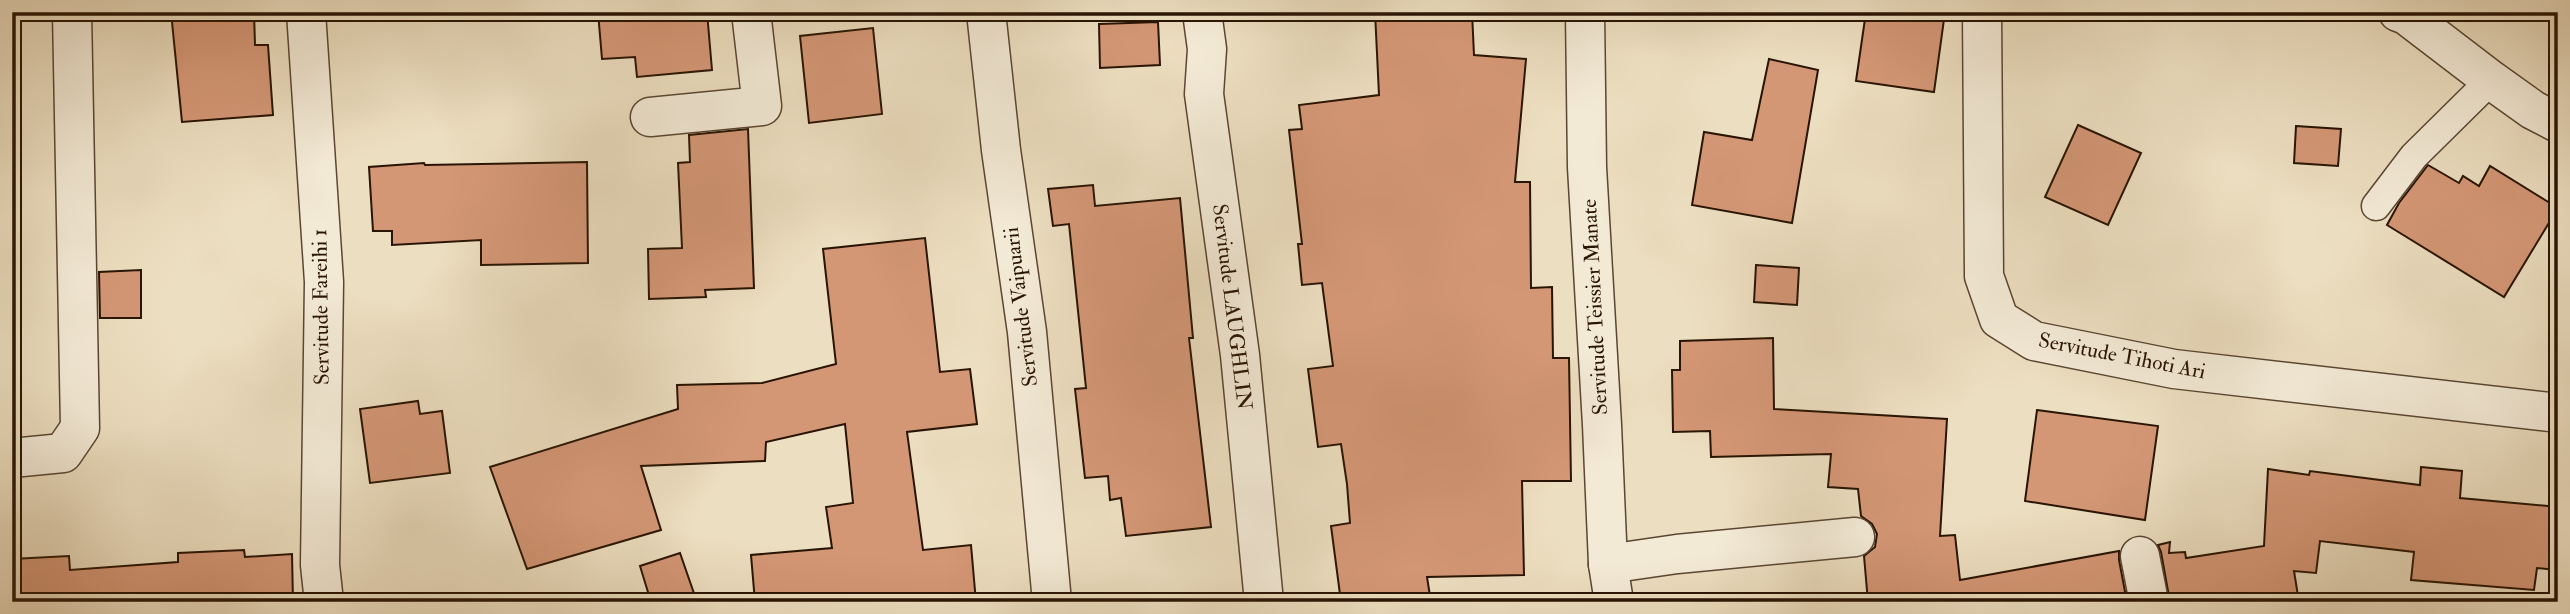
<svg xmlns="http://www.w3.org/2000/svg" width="2570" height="614" viewBox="0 0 2570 614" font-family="'IM FELL Double Pica',serif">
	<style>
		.building { fill: #d49776; stroke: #291403; stroke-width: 2 }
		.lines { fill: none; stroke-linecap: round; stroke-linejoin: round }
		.service-casing { stroke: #5a4632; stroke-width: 31 }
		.minor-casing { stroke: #5a4632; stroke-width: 41 }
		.service { stroke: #f3ead6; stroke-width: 28 }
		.minor { stroke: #f3ead6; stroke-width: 38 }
		.labels { text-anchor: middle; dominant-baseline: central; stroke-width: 5; stroke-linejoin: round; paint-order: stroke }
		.street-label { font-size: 21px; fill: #291403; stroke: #f3ead6 }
	</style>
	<rect width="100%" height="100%" fill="#ecdec0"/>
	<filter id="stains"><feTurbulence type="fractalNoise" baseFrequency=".00286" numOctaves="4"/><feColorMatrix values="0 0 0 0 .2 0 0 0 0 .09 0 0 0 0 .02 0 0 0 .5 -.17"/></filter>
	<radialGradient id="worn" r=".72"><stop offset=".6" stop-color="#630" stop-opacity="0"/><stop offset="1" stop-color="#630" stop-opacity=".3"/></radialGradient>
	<g class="building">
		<path d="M 171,12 L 254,12 L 255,45 L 268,45 L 273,115 L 182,122 Z"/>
		<path d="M 598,12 L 707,12 L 712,70 L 637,77 L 635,57 L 602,59 Z"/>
		<path d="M 1375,12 L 1472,12 L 1474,55 L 1526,59 L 1515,182 L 1530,182 L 1531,288 L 1552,287 L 1553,358 L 1569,358 L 1571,481 L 1522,481 L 1524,575 L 1427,577 L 1430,596 L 1386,602 L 1341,602 L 1331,526 L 1350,523 L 1347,484 L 1341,444 L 1318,447 L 1308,369 L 1333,366 L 1322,283 L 1302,285 L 1298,244 L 1302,244 L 1289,130 L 1302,129 L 1299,105 L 1379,95 Z"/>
		<path d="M 1866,12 L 1945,12 L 1934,92 L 1856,81 Z"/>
		<path d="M 1158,22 L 1160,65 L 1100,68 L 1099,24 Z"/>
		<path d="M 873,28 L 882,114 L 809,123 L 800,36 Z"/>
		<path d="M 1769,59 L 1818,70 L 1792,223 L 1692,205 L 1704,132 L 1752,140 Z"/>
		<path d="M 2078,125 L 2141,153 L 2108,225 L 2045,197 Z"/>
		<path d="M 2296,126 L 2341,129 L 2338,166 L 2294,163 Z"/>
		<path d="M 748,129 L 754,288 L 705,290 L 706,297 L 649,299 L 648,249 L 682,248 L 678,163 L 690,162 L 689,135 Z"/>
		<path d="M 587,162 L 588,263 L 481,265 L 481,240 L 392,245 L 392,231 L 373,231 L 369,167 L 424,163 L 425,165 Z"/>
		<path d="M 2428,165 L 2459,183 L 2463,176 L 2479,186 L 2490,166 L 2558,208 L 2504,297 L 2387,225 L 2399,203 Z"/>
		<path d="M 1093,185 L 1095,206 L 1180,198 L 1193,338 L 1189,338 L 1211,527 L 1126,536 L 1121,498 L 1110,500 L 1108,476 L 1085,478 L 1075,389 L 1086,388 L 1069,224 L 1053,226 L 1048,189 Z"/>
		<path d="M 925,238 L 940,372 L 970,369 L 977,424 L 907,432 L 923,550 L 971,545 L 976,602 L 755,602 L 751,555 L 832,548 L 826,507 L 853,503 L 845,424 L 766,442 L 765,461 L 641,466 L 661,530 L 527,569 L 490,467 L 678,409 L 677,385 L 762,383 L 836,364 L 823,249 Z"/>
		<path d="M 1756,265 L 1799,268 L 1797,305 L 1754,302 Z"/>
		<path d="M 141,270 L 141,318 L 100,318 L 99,272 Z"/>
		<path d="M 1773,338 L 1774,409 L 1947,419 L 1940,536 L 1955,535 L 1960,580 L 2119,551 L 2119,560 L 2127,602 L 1868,602 L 1864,556 L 1875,547 L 1877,534 L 1872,524 L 1861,516 L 1858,489 L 1828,487 L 1831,454 L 1711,457 L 1710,431 L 1673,432 L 1672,370 L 1680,370 L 1680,341 Z"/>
		<path d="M 418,401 L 420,414 L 442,411 L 450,473 L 370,483 L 360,409 Z"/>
		<path d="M 2037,410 L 2158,426 L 2145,520 L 2025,501 Z"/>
		<path d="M 2421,467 L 2462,471 L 2460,498 L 2558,507 L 2555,570 L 2537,568 L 2534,590 L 2411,580 L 2414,552 L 2320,541 L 2316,573 L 2294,571 L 2299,602 L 2170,602 L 2161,552 L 2158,545 L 2170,542 L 2169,553 L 2185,552 L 2186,558 L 2264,546 L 2268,469 L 2309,475 L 2310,471 L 2420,485 Z"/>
		<path d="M 244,550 L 245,557 L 292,554 L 293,602 L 12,602 L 12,559 L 69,556 L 70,570 L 178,562 L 178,553 Z"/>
		<path d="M 680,553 L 697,602 L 651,602 L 640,566 Z"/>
	</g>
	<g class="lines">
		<g class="service-casing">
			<path id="service" d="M 2376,206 L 2414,156 L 2491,80"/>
		</g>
		<g class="minor-casing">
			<g id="minor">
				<path d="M 306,12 L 324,282 L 320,565 L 324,602"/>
				<path d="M 986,12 L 1001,150 L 1027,332 L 1052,602"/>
				<path d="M 1202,12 L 1207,49 L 1204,94 L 1240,355 L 1264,602"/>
				<path d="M 1585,12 L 1587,167 L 1602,425 L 1608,564 L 1614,602"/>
				<path d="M 1982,12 L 1984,276 L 1999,319 L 2034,341 L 2174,369 L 2558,413"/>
				<path d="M 2398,12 L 2406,15 L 2491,80 L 2533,110 L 2558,123"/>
				<path d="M 650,117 L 762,106 L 751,12"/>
				<path d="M 12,458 L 63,453 L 80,428 L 72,12"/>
				<path d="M 2140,556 L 2149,602"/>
				<path d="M 1608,564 L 1677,554 L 1855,537"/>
			</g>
		</g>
		<use href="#service" class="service"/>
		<use href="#minor" class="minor"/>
	</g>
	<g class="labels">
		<g class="street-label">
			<text transform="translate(321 307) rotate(-91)">Servitude Fareihi 1</text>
			<text transform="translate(1021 307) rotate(-97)">Servitude Vaipuarii</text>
			<text transform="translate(1232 307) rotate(83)">Servitude LAUGHLIN</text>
			<text transform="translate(1595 307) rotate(-93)">Servitude Teissier Manate</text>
			<text transform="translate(2122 356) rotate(11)">Servitude Tihoti Ari</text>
		</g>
	</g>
	<rect width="2570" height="614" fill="none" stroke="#ecdec0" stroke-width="42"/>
	<rect x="14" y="14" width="2542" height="586" fill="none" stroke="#291403" stroke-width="3.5"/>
	<rect x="21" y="21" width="2528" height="572" fill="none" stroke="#291403" stroke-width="2"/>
	<rect width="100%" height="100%" filter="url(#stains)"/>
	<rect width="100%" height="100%" fill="url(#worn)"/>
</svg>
